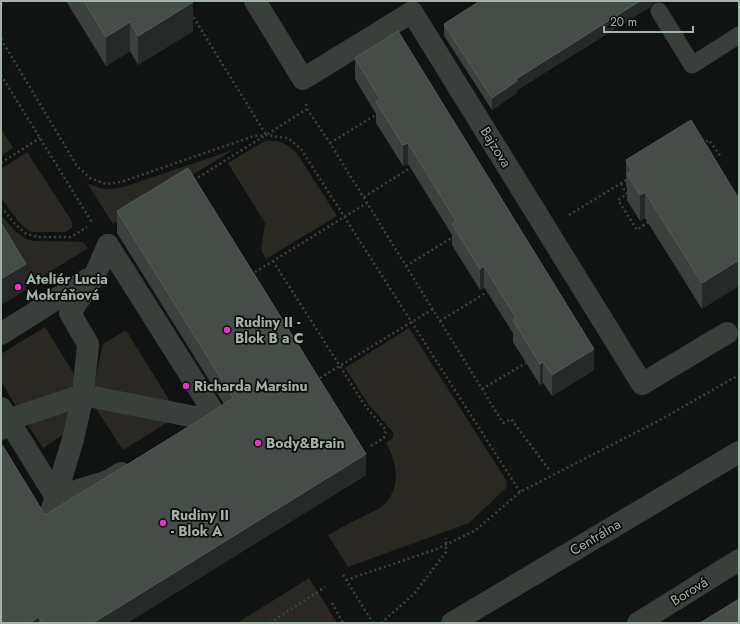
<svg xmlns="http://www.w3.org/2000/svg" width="740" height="624" viewBox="0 0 740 624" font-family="Jost,sans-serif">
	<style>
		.green { fill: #2a2822 }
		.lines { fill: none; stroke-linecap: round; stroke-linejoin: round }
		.path { stroke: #3c443e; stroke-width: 2.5; stroke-dasharray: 2 3; stroke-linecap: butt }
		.lane { stroke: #393f3b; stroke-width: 17 }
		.street { stroke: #393f3b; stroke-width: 22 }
		.wall { fill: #3b413d }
		.shaded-wall { fill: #252927 }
		.building { fill: #464d48; stroke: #555d57 }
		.poi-dot { fill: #ee2dc7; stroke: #0c0e0d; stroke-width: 1.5 }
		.labels { text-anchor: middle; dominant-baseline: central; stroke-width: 3.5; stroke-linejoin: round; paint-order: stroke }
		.street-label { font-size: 14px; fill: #a3b3a7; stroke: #0c0e0d }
		.poi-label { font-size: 14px; font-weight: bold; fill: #a3b3a7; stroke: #0c0e0d; text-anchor: start }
	</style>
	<rect width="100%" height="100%" fill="#111312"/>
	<g class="green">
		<path d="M 1,128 L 13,148 L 1,156 Z"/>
		<path d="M 265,141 C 280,140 284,142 296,152 L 337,216 L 266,259 L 261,250 L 265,223 L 228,163 Z"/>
		<path d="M 233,150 L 113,224 L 87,183 C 103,190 106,190 123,187 Z"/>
		<path d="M 27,152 L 71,220 L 72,223 L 72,228 L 65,232 L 35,232 L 30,231 L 24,227 L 18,221 L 1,198 L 1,169 Z"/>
		<path d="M 1,215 L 16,232 L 26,239 L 34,241 L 83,242 L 88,248 L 27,286 L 1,244 Z"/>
		<path d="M 45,327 L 77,379 L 75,391 L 18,410 L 1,381 L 1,354 Z"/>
		<path d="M 409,328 L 506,480 L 507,487 L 469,523 L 348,567 L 328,535 C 340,528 352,522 364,516 C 369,513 376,511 381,507 C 402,491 398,463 386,443 L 393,438 L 393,432 L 369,405 L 345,368 Z"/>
		<path d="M 126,330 L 174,408 L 93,391 L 103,344 Z"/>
		<path d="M 72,403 L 66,433 L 43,448 L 24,419 Z"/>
		<path d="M 93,404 L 173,419 L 123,450 Z"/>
		<path d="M 309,578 L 337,623 L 237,623 Z"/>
	</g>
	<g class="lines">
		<g class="path">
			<path d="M 1,5 L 7,1"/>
			<path d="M 191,13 L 266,135 L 307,109"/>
			<path d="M 1,39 L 77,166 L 90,178 L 106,184 L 121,182 L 254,136 L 266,135 L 288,138 L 301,149 L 520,492"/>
			<path d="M 1,75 L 93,224"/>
			<path d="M 306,104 L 307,109 L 330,143 L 503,423 L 511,419 L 550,471"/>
			<path d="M 330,143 L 377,114"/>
			<path d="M 702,144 L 709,140 L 721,157"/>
			<path d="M 1,163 L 40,138"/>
			<path d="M 194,180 L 266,135"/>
			<path d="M 621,184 L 627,194 L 618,200 L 637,230 L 648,222"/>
			<path d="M 364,197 L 410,168"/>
			<path d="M 1,207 L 15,224 L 25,233 L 37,237 L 71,237 L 87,227"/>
			<path d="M 569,215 L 628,179"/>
			<path d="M 273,261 L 366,407 L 386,430 L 384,438 L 369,447"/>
			<path d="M 406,266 L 453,237"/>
			<path d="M 255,272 L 367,203"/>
			<path d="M 440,321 L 487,292"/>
			<path d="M 320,378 L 433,309"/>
			<path d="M 482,389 L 526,363"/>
			<path d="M 343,575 L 373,623"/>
			<path d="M 346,580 L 437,549 L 476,530 L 520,492 L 660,420 L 739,375"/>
			<path d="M 332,603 L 343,623"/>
			<path d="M 270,623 L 325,587"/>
			<path d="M 381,623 L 414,594 L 446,552 L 446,538"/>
		</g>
		<path class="lane" d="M 659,11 L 692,65 L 739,35"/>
		<g class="street">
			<path d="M 255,1 L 303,79 L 412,12 L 642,384 L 727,333"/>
			<path d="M 1,334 L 88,279"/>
			<path d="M 1,408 L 56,497 L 108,481 L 121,473"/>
			<path d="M 1,429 L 17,417 L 83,395 L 210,420 L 216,416 L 108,245"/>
			<path d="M 49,519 L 73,439 L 83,395 L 88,344 L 70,313 L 95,275 L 108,245"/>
			<path d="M 452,623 L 739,452"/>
			<path d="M 638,623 L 739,560"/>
		</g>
	</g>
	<g class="wall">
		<path d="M 66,1 L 192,1 L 193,31 L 138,65 L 130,51 L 106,66 Z"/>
		<path d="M 653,3 L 650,7 L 517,90 L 517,93 L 492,110 L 444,36 L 444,24 Z"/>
		<path d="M 355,58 L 594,370 L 552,396 L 543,383 L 540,385 L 513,342 L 513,333 L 484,287 L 480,290 L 452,245 L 452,235 L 408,164 L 403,166 L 376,123 L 376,114 L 355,79 Z"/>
		<path d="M 626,160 L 739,199 L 702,309 L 645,218 L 640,221 L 627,200 L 627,188 L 626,186 Z"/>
		<path d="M 117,211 L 366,475 L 127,623 L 1,623 L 206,416 L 224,404 L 117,233 Z"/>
	</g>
	<g class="shaded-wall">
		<path d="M 640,1 L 660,1 L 653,3 L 650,7 L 517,90 L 517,93 L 492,110 L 492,98 L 516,79 Z"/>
		<path d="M 193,2 L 193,31 L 138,65 L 138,36 Z"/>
		<path d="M 130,22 L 130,51 L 106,66 L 106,37 Z"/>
		<path d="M 408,143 L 408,164 L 403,166 L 403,145 Z"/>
		<path d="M 645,192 L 645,218 L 640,221 L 640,195 Z"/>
		<path d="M 739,260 L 739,286 L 702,309 L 702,283 Z"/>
		<path d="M 26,264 L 26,290 L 1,305 L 1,279 Z"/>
		<path d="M 484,266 L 484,287 L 480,290 L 480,269 Z"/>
		<path d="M 594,349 L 594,370 L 552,396 L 552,375 Z"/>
		<path d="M 543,362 L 543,383 L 540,385 L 540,364 Z"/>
		<path d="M 366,454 L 366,475 L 127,623 L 93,623 Z"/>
		<path d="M 39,617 L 39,623 L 29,623 Z"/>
	</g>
	<g class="building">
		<path d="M 84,1 L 192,1 L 193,2 L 138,36 L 130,22 L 106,37 Z"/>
		<path d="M 480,1 L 640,1 L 516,79 L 517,81 L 492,98 L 444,24 Z"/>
		<path d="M 398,31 L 594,349 L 552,375 L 543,362 L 540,364 L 513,320 L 516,318 L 484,266 L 480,269 L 452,224 L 456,221 L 408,143 L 403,145 L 376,102 L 380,99 L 355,58 Z"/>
		<path d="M 691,120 L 739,199 L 739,260 L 702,283 L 645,192 L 640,195 L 627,174 L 632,171 L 626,160 Z"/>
		<path d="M 188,168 L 366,454 L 93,623 L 42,623 L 39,617 L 29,623 L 1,623 L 1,443 L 45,515 L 206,416 L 233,398 L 117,211 Z"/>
		<path d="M 1,223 L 26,264 L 1,279 Z"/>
		<path d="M 739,599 L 739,623 L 700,623 Z"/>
	</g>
	<g class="poi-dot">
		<circle cx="18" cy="287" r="4"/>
		<circle cx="227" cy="330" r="4"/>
		<circle cx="186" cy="386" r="4"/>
		<circle cx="258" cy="443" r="4"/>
		<circle cx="163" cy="523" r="4"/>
	</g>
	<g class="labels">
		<g class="street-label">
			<text transform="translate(496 147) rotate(58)">Bajzova</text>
			<text transform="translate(595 537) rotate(-31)">Centrálna</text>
			<text transform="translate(689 591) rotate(-32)">Borová</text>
		</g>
		<g class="poi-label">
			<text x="26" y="279">Ateliér Lucia<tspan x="26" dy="16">Mokráňová</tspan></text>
			<text x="235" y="322">Rudiny II -<tspan x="235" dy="16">Blok B a C</tspan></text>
			<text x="194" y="386">Richarda Marsinu</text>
			<text x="266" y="443">Body&amp;Brain</text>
			<text x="171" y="515">Rudiny II<tspan x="171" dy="16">- Blok A</tspan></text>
		</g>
	</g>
	<rect width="740" height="624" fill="none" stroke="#a3b3a7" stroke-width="4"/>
	<path d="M604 26v6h89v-6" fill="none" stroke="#a3b3a7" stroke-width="2"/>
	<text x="610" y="26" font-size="12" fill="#a3b3a7" stroke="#0c0e0d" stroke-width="3" paint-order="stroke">20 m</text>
</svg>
